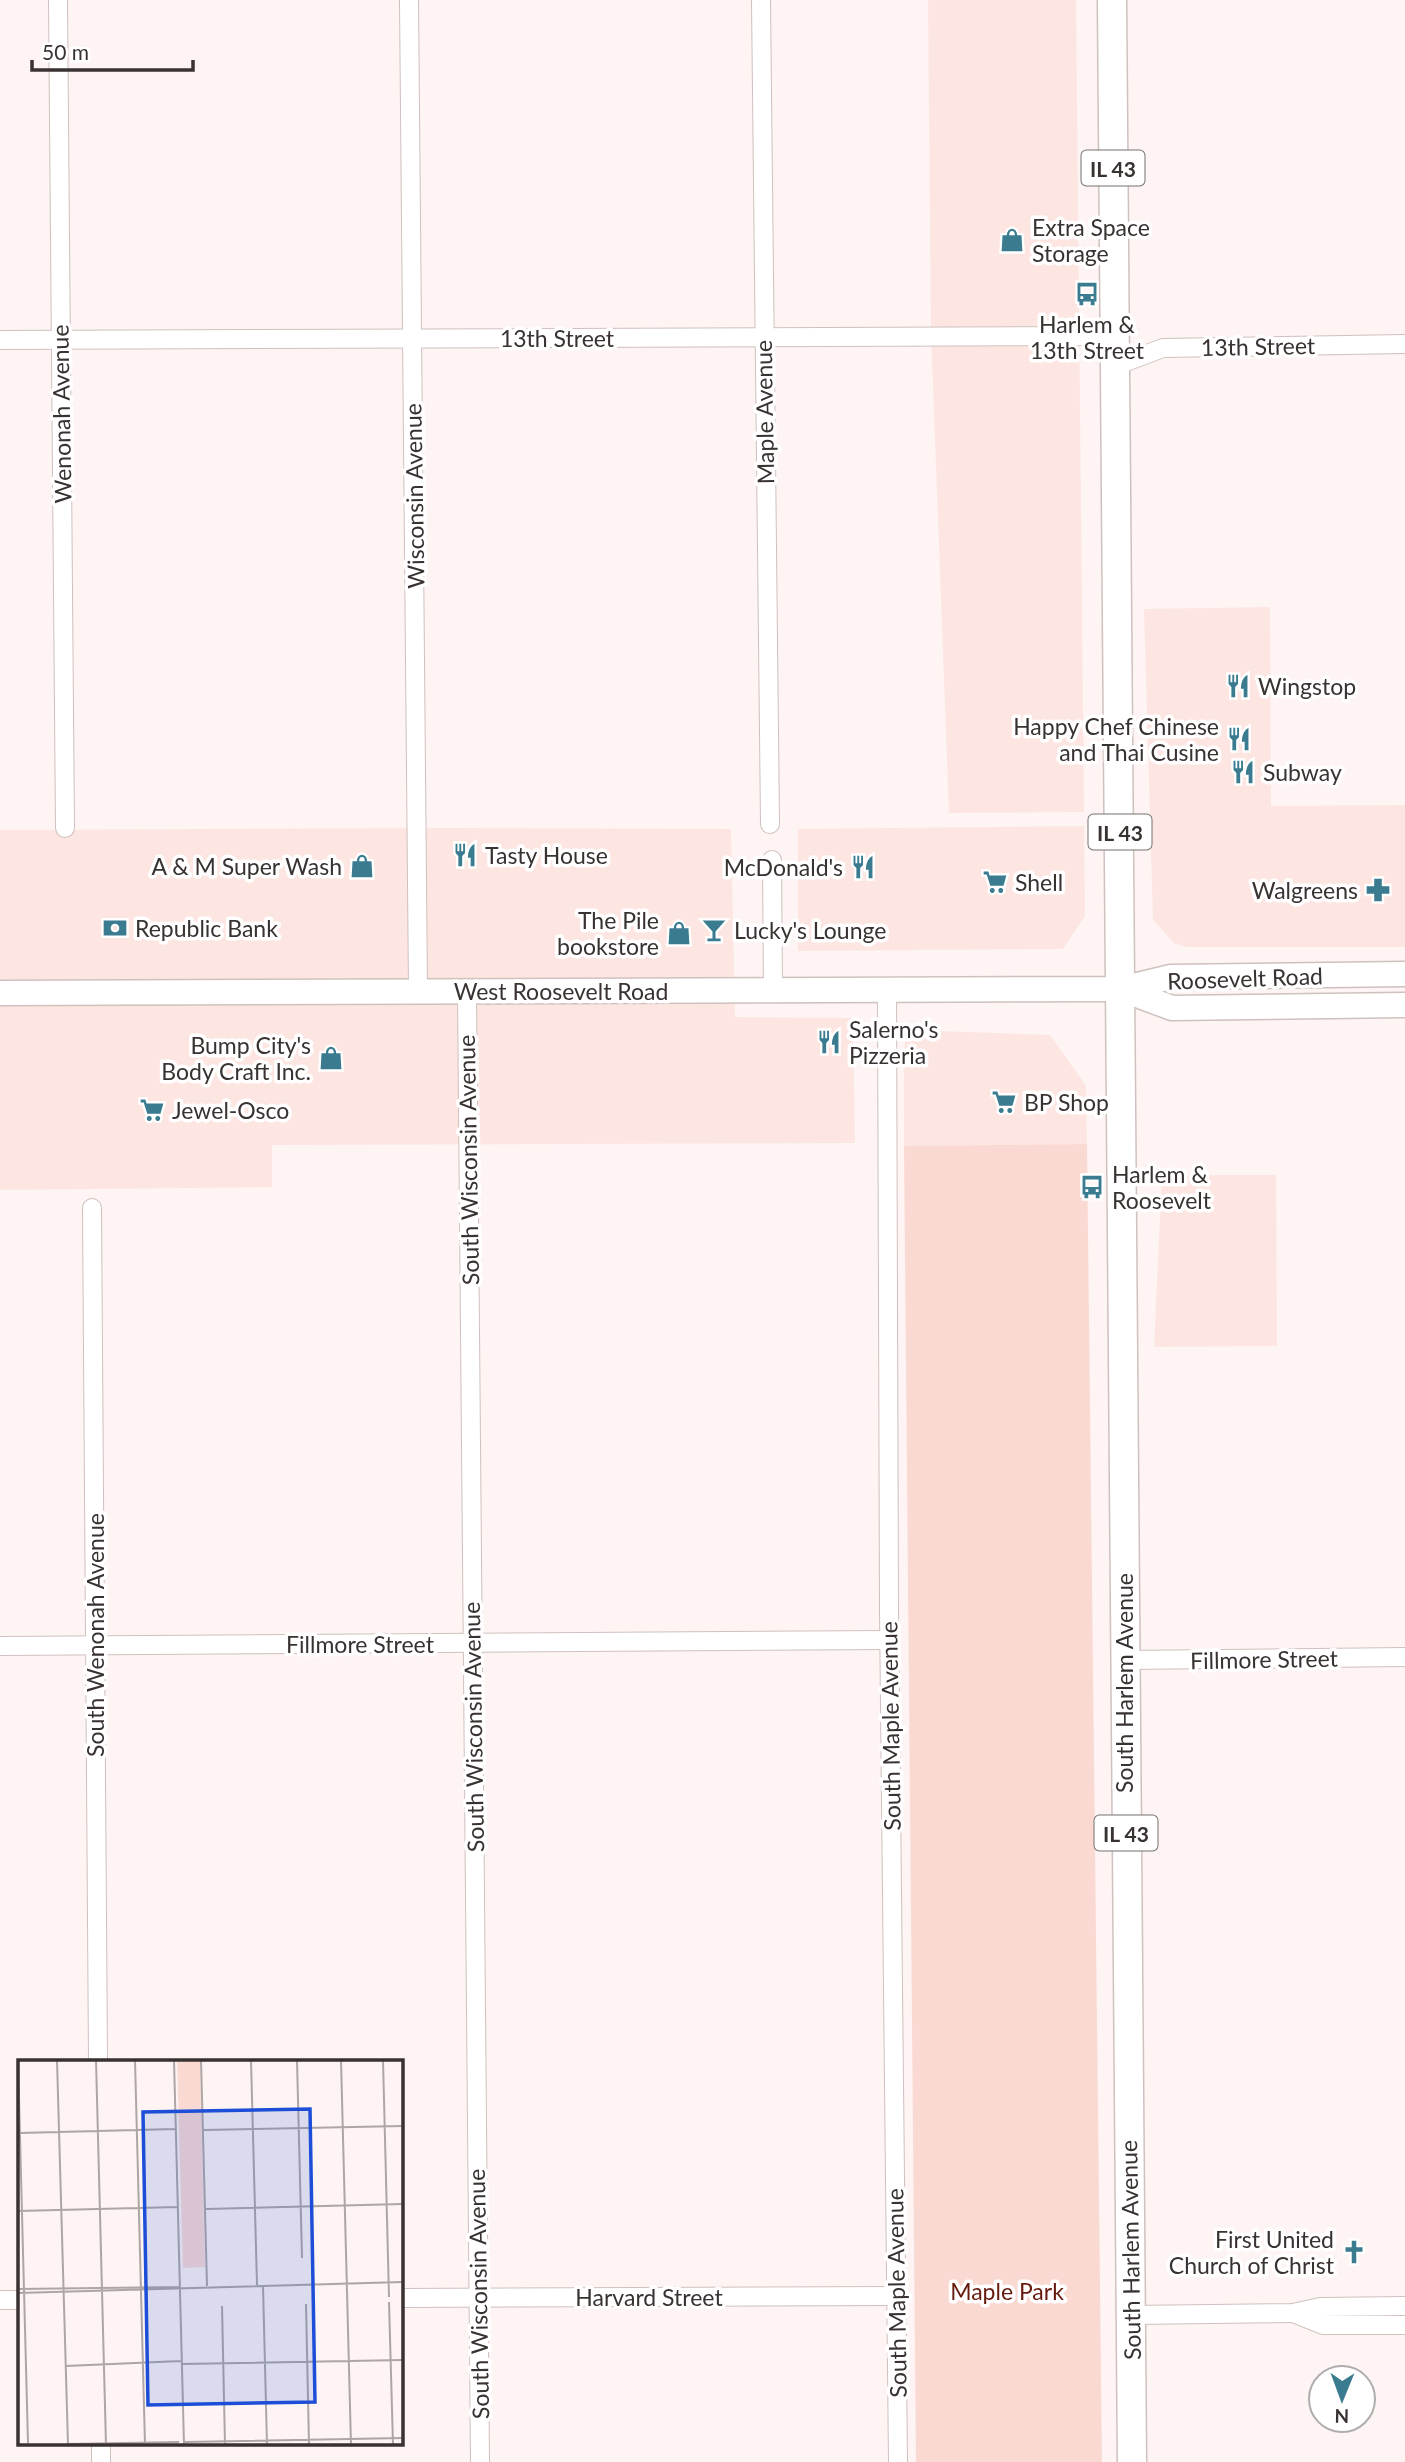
<svg xmlns="http://www.w3.org/2000/svg" width="1405" height="2462" viewBox="0 0 1405 2462" font-family="Lato,sans-serif">
	<style>
		.built { fill: #fde6e1 }
		.green { fill: #fad9d3 }
		.lines { fill: none; stroke-linecap: round; stroke-linejoin: round }
		.minor-casing { stroke: #cfc1be; stroke-width: 20 }
		.secondary-casing { stroke: #cfc1be; stroke-width: 27 }
		.primary-casing { stroke: #cfc1be; stroke-width: 31 }
		.minor { stroke: #fff; stroke-width: 18 }
		.secondary { stroke: #fff; stroke-width: 24 }
		.primary { stroke: #fff; stroke-width: 28 }
		.labels { text-anchor: middle; dominant-baseline: central; stroke-width: 7; stroke-linejoin: round; paint-order: stroke }
		.shield { fill: #fff; stroke: #74706f; stroke-width: 2 }
		.shield-label { font-size: 21px; font-weight: bold; fill: #383231 }
		.poi-label { font-size: 23px; fill: #383231; stroke: #fff; text-anchor: start }
		.street-label { font-size: 23px; fill: #383231; stroke: #fff }
		.park-label { font-size: 23px; fill: #671b0f; stroke: #fff }
		.inset-road { fill: none; stroke: #aea6a5; stroke-width: 2 }
		.view { fill: #1d4ed8; fill-opacity: 0.15; stroke: #1d4ed8; stroke-width: 3.5 }
		.inset-edge { fill: none; stroke: #383231; stroke-width: 3.5 }
	</style>
	<rect width="100%" height="100%" fill="#fdf4f3"/>
	<g class="built">
		<path d="M 928,0 L 1076,0 L 1084,812 L 949,813 L 931,332 Z"/>
		<path d="M 1270,607 L 1271,806 L 1405,805 L 1405,947 L 1186,947 L 1174,943 L 1153,920 L 1144,609 Z"/>
		<path d="M 1084,826 L 1085,916 L 1063,949 L 798,951 L 798,829 Z"/>
		<path d="M 448,828 L 731,829 L 735,1017 L 853,1018 L 855,1143 L 272,1145 L 272,1187 L 0,1190 L 0,830 Z"/>
		<path d="M 908,1030 L 1050,1035 L 1086,1086 L 1087,1144 L 904,1146 L 904,1049 Z"/>
		<path d="M 1162,1175 L 1276,1175 L 1277,1346 L 1154,1347 Z"/>
	</g>
	<path class="green" d="M 1087,1144 L 1102,2462 L 916,2462 L 904,1146 Z"/>
	<g class="lines">
		<g class="minor-casing">
			<g id="minor">
				<path d="M 58,0 L 65,828"/>
				<path d="M 409,0 L 418,991"/>
				<path d="M 761,0 L 770,824"/>
				<path d="M 0,340 L 1115,336"/>
				<path d="M 1115,366 L 1163,348 L 1405,344"/>
				<path d="M 772,860 L 773,990"/>
				<path d="M 887,990 L 889,1610 L 898,2462"/>
				<path d="M 467,991 L 480,2462"/>
				<path d="M 92,1208 L 98,2061"/>
				<path d="M 0,1646 L 889,1640"/>
				<path d="M 1123,1660 L 1405,1657"/>
				<path d="M 401,2298 L 896,2296"/>
				<path d="M 0,2300 L 19,2300"/>
				<path d="M 1293,2313 L 1323,2325 L 1405,2325"/>
				<path d="M 1131,2315 L 1293,2313 L 1320,2307 L 1405,2306"/>
				<path d="M 101,2443 L 101,2462"/>
			</g>
		</g>
		<g class="secondary-casing">
			<g id="secondary">
				<path d="M 1121,989 L 1172,1008 L 1405,1005"/>
				<path d="M 0,993 L 1121,989 L 1171,977 L 1405,974"/>
			</g>
		</g>
		<g class="primary-casing">
			<path id="primary" d="M 1112,0 L 1132,2462"/>
		</g>
		<use href="#minor" class="minor"/>
		<use href="#secondary" class="secondary"/>
		<use href="#primary" class="primary"/>
	</g>
	<defs>
		<g id="shop-bare" transform="scale(1.89)"><path d="M-5-2.5h2.3a2.7 3.5 0 0 1 5.4 0H5L5.5 6h-11ZM-1.5-2.5h3a1.5 2.3 0 0 0-3 0Z" fill="#3b7b8f" stroke="#fff" stroke-width="2.5" paint-order="stroke"/></g>
		<g id="bus-bare" transform="scale(1.89)"><path d="M-5-6H5V4H4V6H2V4H-2V6H-4V4H-5ZM-3.5-4V0h7V-4ZM-3.5 1.2v1.5H-2V1.2ZM2 1.2v1.5H3.5V1.2Z" fill="#3b7b8f" stroke="#fff" stroke-width="2.5" paint-order="stroke"/></g>
		<g id="restaurant-bare" transform="scale(1.89)"><path d="M-5-6h1v4h1v-4h1v4h1v-4h1v5L-1.5 .5V6h-2V.5L-5-1ZM5-6V6H3V1.5H1.5Q1.5-4 5-6Z" fill="#3b7b8f" stroke="#fff" stroke-width="2.5" paint-order="stroke"/></g>
		<g id="supermarket-bare" transform="scale(1.89)"><path d="M-6-5.5h2.5l.6 2H6L4.5 2H-2.5L-4.4-4H-6ZM-1.5 3.2a1.3 1.3 0 1 0 .1 0ZM3 3.2a1.3 1.3 0 1 0 .1 0Z" fill="#3b7b8f" stroke="#fff" stroke-width="2.5" paint-order="stroke"/></g>
		<g id="pharmacy-bare" transform="scale(1.89)"><path d="M-2-6h4v4h4v4h-4v4h-4v-4h-4v-4h4Z" fill="#3b7b8f" stroke="#fff" stroke-width="2.5" paint-order="stroke"/></g>
		<g id="bank-bare" transform="scale(1.89)"><path d="M-6-4H6V4H-6ZM0-2.3a2.3 2.3 0 1 0 0 4.6a2.3 2.3 0 1 0 0-4.6Z" fill="#3b7b8f" stroke="#fff" stroke-width="2.5" paint-order="stroke"/></g>
		<g id="bar-bare" transform="scale(1.89)"><path d="M-6-5H6L.8 .8V4.5H3.5V6h-7V4.5H-.8V.8Z" fill="#3b7b8f" stroke="#fff" stroke-width="2.5" paint-order="stroke"/></g>
		<g id="church-bare" transform="scale(1.89)"><path d="M-1.2-6h2.4v3.5h3.3v2.4h-3.3V6h-2.4V-.1h-3.3v-2.4h3.3Z" fill="#3b7b8f" stroke="#fff" stroke-width="2.5" paint-order="stroke"/></g>
	</defs>
	<g fill-rule="evenodd">
		<use href="#shop-bare" x="1012" y="240"/>
		<use href="#bus-bare" x="1087" y="294"/>
		<use href="#restaurant-bare" x="1238" y="686"/>
		<use href="#restaurant-bare" x="1239" y="739"/>
		<use href="#restaurant-bare" x="1243" y="772"/>
		<use href="#restaurant-bare" x="465" y="855"/>
		<use href="#shop-bare" x="362" y="866"/>
		<use href="#restaurant-bare" x="863" y="867"/>
		<use href="#supermarket-bare" x="995" y="882"/>
		<use href="#pharmacy-bare" x="1378" y="890"/>
		<use href="#bank-bare" x="115" y="928"/>
		<use href="#bar-bare" x="714" y="930"/>
		<use href="#shop-bare" x="679" y="933"/>
		<use href="#restaurant-bare" x="829" y="1042"/>
		<use href="#shop-bare" x="331" y="1058"/>
		<use href="#supermarket-bare" x="1004" y="1102"/>
		<use href="#supermarket-bare" x="152" y="1110"/>
		<use href="#bus-bare" x="1092" y="1187"/>
		<use href="#church-bare" x="1354" y="2252"/>
	</g>
	<g class="labels">
		<g class="shield">
			<rect x="1081.5" y="150.5" width="63" height="35" rx="5"/>
			<rect x="1088.5" y="814.5" width="63" height="35" rx="5"/>
			<rect x="1094.5" y="1815.5" width="63" height="35" rx="5"/>
		</g>
		<g class="shield-label">
			<text x="1113" y="168">IL 43</text>
			<text x="1120" y="832">IL 43</text>
			<text x="1126" y="1833">IL 43</text>
		</g>
		<g class="poi-label">
			<text x="1032" y="227">Extra Space<tspan x="1032" dy="26">Storage</tspan></text>
			<text x="1087" y="324" text-anchor="middle">Harlem &amp;<tspan x="1087" dy="26">13th Street</tspan></text>
			<text x="1258" y="686">Wingstop</text>
			<text x="1219" y="726" text-anchor="end">Happy Chef Chinese<tspan x="1219" dy="26">and Thai Cusine</tspan></text>
			<text x="1263" y="772">Subway</text>
			<text x="485" y="855">Tasty House</text>
			<text x="342" y="866" text-anchor="end">A &amp; M Super Wash</text>
			<text x="843" y="867" text-anchor="end">McDonald's</text>
			<text x="1015" y="882">Shell</text>
			<text x="1358" y="890" text-anchor="end">Walgreens</text>
			<text x="659" y="920" text-anchor="end">The Pile<tspan x="659" dy="26">bookstore</tspan></text>
			<text x="135" y="928">Republic Bank</text>
			<text x="734" y="930">Lucky's Lounge</text>
			<text x="849" y="1029">Salerno's<tspan x="849" dy="26">Pizzeria</tspan></text>
			<text x="311" y="1045" text-anchor="end">Bump City's<tspan x="311" dy="26">Body Craft Inc.</tspan></text>
			<text x="1024" y="1102">BP Shop</text>
			<text x="172" y="1110">Jewel-Osco</text>
			<text x="1112" y="1174">Harlem &amp;<tspan x="1112" dy="26">Roosevelt</tspan></text>
			<text x="1334" y="2239" text-anchor="end">First United<tspan x="1334" dy="26">Church of Christ</tspan></text>
		</g>
		<g class="street-label">
			<text x="557" y="338">13th Street</text>
			<text transform="translate(1258 346) rotate(-1)">13th Street</text>
			<text transform="translate(764 412) rotate(-91)">Maple Avenue</text>
			<text transform="translate(61 414) rotate(-91)">Wenonah Avenue</text>
			<text transform="translate(414 496) rotate(-91)">Wisconsin Avenue</text>
			<text transform="translate(1245 978) rotate(-2)">Roosevelt Road</text>
			<text x="561" y="991">West Roosevelt Road</text>
			<text transform="translate(468 1160) rotate(-91)">South Wisconsin Avenue</text>
			<text transform="translate(95 1635) rotate(-90)">South Wenonah Avenue</text>
			<text x="360" y="1644">Fillmore Street</text>
			<text transform="translate(1264 1659) rotate(-1)">Fillmore Street</text>
			<text transform="translate(1124 1683) rotate(-90)">South Harlem Avenue</text>
			<text transform="translate(890 1726) rotate(-91)">South Maple Avenue</text>
			<text transform="translate(473 1727) rotate(-91)">South Wisconsin Avenue</text>
			<text transform="translate(1130 2250) rotate(-91)">South Harlem Avenue</text>
			<text transform="translate(896 2293) rotate(-91)">South Maple Avenue</text>
			<text transform="translate(478 2294) rotate(-91)">South Wisconsin Avenue</text>
			<text x="649" y="2297">Harvard Street</text>
		</g>
		<g class="park-label">
			<text x="1007" y="2291">Maple Park</text>
		</g>
	</g>
	<g transform="translate(18 2060)">
		<rect width="385" height="385" fill="#fdf4f3"/>
		<path d="M 159,0 L 182,0 L 187,207 L 165,208 Z" fill="#fad9d3"/>
		<path class="inset-road" d="M 0,0 L 10,383M 39,0 L 50,385M 78,0 L 88,385M 117,0 L 127,385M 156,0 L 166,385M 183,0 L 189,226M 233,0 L 239,225M 279,0 L 284,198M 323,0 L 333,385M 365,0 L 371,237M 185,70 L 385,66M 2,73 L 157,69M 188,149 L 385,144M 0,151 L 160,147M 245,226 L 249,385M 0,229 L 161,227M 0,233 L 385,222M 371,242 L 375,385M 288,244 L 291,385M 204,246 L 207,385M 164,304 L 385,300M 48,306 L 163,301M 167,382 L 385,378M 50,384 L 161,382"/>
		<path class="view" d="M 292,49 L 297,342 L 130,345 L 125,52 Z"/>
		<rect width="385" height="385" class="inset-edge"/>
	</g>
	<g transform="translate(1342 2399) rotate(181)"><circle r="33" fill="#ffffff" stroke="#afadad" stroke-width="2"/>
	<path d="M0-5L12 26L0 18L-12 26Z" fill="#3b7b8f"/>
	<text y="-10" font-size="19" font-weight="bold" text-anchor="middle" fill="#383231">N</text>
	</g>
	<path d="M32 60v10h161v-10" fill="none" stroke="#383231" stroke-width="3.5"/>
	<text x="42" y="60" font-size="21" fill="#383231" stroke="#ffffff" stroke-width="5" paint-order="stroke">50 m</text>
</svg>
